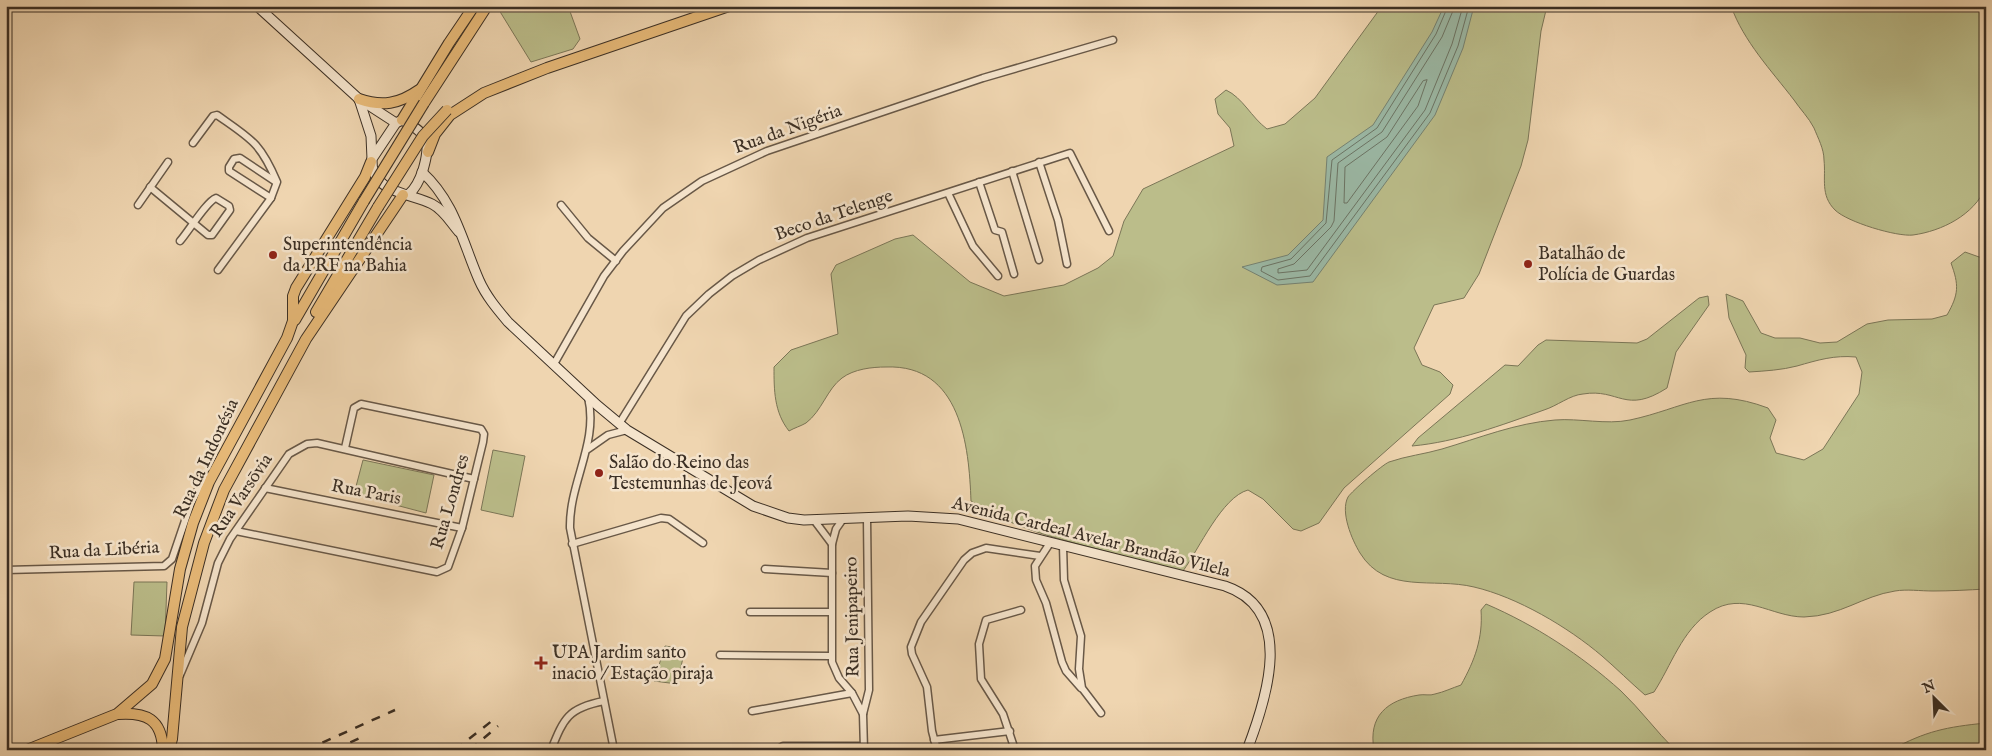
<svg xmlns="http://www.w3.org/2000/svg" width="1992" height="756" viewBox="0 0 1992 756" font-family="'IM FELL English',serif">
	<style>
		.green { fill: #bbbd8a; stroke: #7b7657 }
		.water { fill: #9bb9a6; stroke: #758272 }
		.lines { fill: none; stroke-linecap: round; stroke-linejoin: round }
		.shore { stroke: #6b7465; stroke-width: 1 }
		.minor-casing { stroke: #685847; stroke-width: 9 }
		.secondary-casing { stroke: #3b2f24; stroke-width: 11 }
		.primary-casing { stroke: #3b2f24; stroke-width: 12 }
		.minor { stroke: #f5e4cc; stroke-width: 6 }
		.secondary { stroke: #f5e4cc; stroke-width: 9 }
		.primary { stroke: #e8ba78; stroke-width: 10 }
		.rail { stroke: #3b2f24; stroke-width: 2.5; stroke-dasharray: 9 9; stroke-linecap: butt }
		.primary-bridge-casing { stroke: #3b2f24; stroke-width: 12; stroke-linecap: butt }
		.primary-bridge { stroke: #e8ba78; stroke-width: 10 }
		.poi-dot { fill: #8f2418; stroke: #f5e4cc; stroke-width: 2 }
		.labels { text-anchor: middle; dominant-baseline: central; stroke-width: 5; stroke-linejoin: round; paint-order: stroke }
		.street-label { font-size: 18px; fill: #3b2f24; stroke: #f5e4cc }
		.poi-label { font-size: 18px; fill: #3b2f24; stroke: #f5e4cc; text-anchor: start }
	</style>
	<rect width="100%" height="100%" fill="#efd5b0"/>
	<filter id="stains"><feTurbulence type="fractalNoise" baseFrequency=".004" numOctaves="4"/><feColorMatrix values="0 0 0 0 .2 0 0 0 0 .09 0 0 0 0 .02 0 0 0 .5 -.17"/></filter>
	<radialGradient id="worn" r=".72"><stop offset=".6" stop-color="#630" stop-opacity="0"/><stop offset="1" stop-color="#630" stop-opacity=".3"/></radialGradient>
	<g class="green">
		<path d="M 502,6 L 568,6 L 580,39 L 573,49 L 531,62 L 499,10 Z"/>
		<path d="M 1382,6 L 1547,6 L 1541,31 L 1528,140 L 1521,166 L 1479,274 L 1464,298 L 1434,305 L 1414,348 L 1422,365 L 1440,372 L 1453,385 L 1450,394 L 1344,488 L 1319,523 L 1301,531 L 1293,529 L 1263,499 L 1248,490 C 1222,497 1199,549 1183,571 C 1157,566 1131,558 1105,551 C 1059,539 1011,528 971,501 C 969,446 961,364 886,367 C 872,367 854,369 842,378 C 827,389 822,411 806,423 C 801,426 794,428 789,431 C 774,412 774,390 774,367 L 791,350 L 838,334 L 831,274 L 836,265 L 895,239 L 913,235 L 970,282 L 1004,296 L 1064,285 L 1098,268 L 1113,256 L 1124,221 L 1143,189 L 1234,146 L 1230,128 L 1218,114 L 1215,99 L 1226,90 C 1243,98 1251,117 1267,129 L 1285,124 L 1315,98 Z"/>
		<path d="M 1731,6 L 1986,6 L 1986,187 C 1974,215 1942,231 1913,235 C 1897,237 1847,222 1835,210 C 1820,195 1826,179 1824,160 C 1824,149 1818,138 1814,128 C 1809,118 1800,109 1794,100 C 1771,70 1744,42 1731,6 Z"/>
		<path d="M 1965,252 L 1982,258 L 1986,264 L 1986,589 C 1968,590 1950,591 1933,591 C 1920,591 1907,589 1895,591 C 1862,596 1841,616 1804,617 C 1771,617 1743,590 1710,612 C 1682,630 1671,666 1654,692 L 1645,695 C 1630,682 1617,669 1602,656 C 1568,627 1517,597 1474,587 C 1433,577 1386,595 1360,553 C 1352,540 1340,512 1348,497 C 1352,491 1382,465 1389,462 C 1406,456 1425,454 1442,449 C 1479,438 1516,423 1555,420 C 1579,418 1606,425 1630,420 C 1686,408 1706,385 1768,408 L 1776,420 L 1770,438 L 1776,453 L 1804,460 L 1823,449 L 1859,394 L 1862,372 L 1856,357 C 1834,355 1818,360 1797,366 C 1782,370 1765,371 1749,372 L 1745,368 L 1746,355 L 1729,318 L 1726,294 L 1743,301 L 1761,333 L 1775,338 L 1800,338 L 1820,343 L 1837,342 L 1867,324 L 1888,320 L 1932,319 L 1947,315 C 1959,294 1959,285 1951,263 Z"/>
		<path d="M 1708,296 L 1709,305 L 1676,352 L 1667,388 C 1625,415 1619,388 1583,394 C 1570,395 1557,406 1544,410 C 1502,425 1457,442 1412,446 L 1418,438 L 1505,365 L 1518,366 L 1538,345 L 1546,340 L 1637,343 L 1647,339 L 1699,298 Z"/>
		<path d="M 493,450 L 525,456 L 513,517 L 481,510 Z"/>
		<path d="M 363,460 L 434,475 L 426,513 L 354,494 Z"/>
		<path d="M 134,582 L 167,582 L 165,636 L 131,635 Z"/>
		<path d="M 1486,604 C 1535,625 1581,655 1621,691 C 1640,709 1656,731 1675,750 L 1374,750 C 1368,716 1387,700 1419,695 C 1424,694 1430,696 1435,694 C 1444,692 1452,688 1461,685 C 1475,660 1483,638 1481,610 Z"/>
		<path d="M 665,646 L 685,649 L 677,684 L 654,681 Z"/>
		<path d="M 1986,723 L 1986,750 L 1891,750 C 1926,731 1946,727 1986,723 Z"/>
	</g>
	<path class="water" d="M 1444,6 L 1474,6 L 1463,48 L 1435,115 L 1313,282 L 1277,285 L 1242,267 L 1288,255 L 1323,220 L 1327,157 L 1373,125 L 1432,32 Z"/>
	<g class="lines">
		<g class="shore">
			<path d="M 1448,6 L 1436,34 L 1377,128 L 1332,160 L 1326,223 L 1291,259 L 1262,267 L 1261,271 L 1278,280 L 1310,276 L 1430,113 L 1458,46 L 1469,6"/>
			<path d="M 1455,6 L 1442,37 L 1382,132 L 1338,163 L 1334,221 L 1331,227 L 1294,264 L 1278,269 L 1278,273 L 1307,270 L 1425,110 L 1452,44 L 1463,6"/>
			<path d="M 1427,80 L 1418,106 L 1347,203 L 1344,203 L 1345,167 L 1387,137 L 1423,81 Z"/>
		</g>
		<g class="minor-casing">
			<g id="minor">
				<path d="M 193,143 L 213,116 L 217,115 C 251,139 260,142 277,182 L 271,198 L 218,270"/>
				<path d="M 1039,162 L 1058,220 L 1067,264"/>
				<path d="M 1012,171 L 1039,260"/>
				<path d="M 979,182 L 995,230 L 1002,232 L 1014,274"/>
				<path d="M 150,187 L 208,235 L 212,235 L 230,210 L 229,206 L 216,198 C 207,201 188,232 180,241"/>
				<path d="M 948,193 L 973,246 L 998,276"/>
				<path d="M 271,198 L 229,171 L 229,167 L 234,159 L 240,158 L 276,182"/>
				<path d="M 138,205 L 168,162"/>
				<path d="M 561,205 L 588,238 L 616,261"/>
				<path d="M 554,364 L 604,276 L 623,251 L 663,208 L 702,181 L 767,151 L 983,78 L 1113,40"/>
				<path d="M 588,397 C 599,443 569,482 570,528 L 614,750"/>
				<path d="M 619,424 L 686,316 L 709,294 L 732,276 L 759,260 L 807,238 L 1070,153 L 1109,231"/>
				<path d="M 588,449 L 608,435 L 627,430"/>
				<path d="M 265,488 L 462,528"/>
				<path d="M 843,519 L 836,529 L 832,544 L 832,662 L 839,678 L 852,693 L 863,714 L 864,750"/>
				<path d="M 814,520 L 832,544"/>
				<path d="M 236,531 L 437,572 L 448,567 L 462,528 L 483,442 L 484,434 L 481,429 L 361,404 L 354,408 L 345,448"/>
				<path d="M 1050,543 L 1035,566 L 1036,580 L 1046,603 L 1062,662 L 1066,671 L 1081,688"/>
				<path d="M 572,544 L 661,518 L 669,519 L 703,543"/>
				<path d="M 1063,546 L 1064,580 L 1081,636 L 1079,669 L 1082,688 L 1101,713"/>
				<path d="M 765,569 L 832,573"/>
				<path d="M 6,570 L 164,566 L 172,559 L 191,503 L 205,476"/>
				<path d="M 750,612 L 831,612"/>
				<path d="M 720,655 L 831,656"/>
				<path d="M 180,675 L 202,623 L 218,563 L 230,539 L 289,454 L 307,444 L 317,443 L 474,479"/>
				<path d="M 752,711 L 852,693"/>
				<path d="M 863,714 L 869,690 L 867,518"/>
				<path d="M 934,740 L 1010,731"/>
				<path d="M 551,750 C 564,718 568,708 604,701"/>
				<path d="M 777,750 L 783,746 L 864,746"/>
				<path d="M 937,750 L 932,731 L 927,687 L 912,654 L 911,647 L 921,622 L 964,560 L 972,553 L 986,548 L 1040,556"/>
				<path d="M 1015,750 L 1003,714 L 981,679 L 979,644 L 986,620 L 1021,610"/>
			</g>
		</g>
		<g class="secondary-casing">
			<g id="secondary">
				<path d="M 257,6 L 359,99 L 396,123"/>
				<path d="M 359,99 L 371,136 L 372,159"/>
				<path d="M 422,172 C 455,202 462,241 479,280 C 486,296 497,309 508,322 L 597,405 L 627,430 L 753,506 L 788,518 L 804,520 L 908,516 L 958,519 L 1225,586 C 1296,610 1267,698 1247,750"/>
				<path d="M 409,194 C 416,188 420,179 423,170 C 431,142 429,134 402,120 L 396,123 L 372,159 C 370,193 411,193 432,204 C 444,210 451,223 459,232"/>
			</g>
		</g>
		<g class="primary-casing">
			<g id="primary">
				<path d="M 359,99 C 382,107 399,104 419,90"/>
				<path d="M 424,103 L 487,6"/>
				<path d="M 402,120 L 449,43 L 474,6"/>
				<path d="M 428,152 L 435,134 L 450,115 L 484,93 L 547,68 L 729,6"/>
				<path d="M 316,312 L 378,207"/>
				<path d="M 295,320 L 364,201"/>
				<path d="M 118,714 C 146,712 162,719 163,750"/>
				<path d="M 27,750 L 117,714 L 152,684 L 165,659 L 180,569 L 193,523 L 209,482 L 287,338 L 293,321 L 293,296 L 296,288 L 365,177 L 371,162"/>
				<path d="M 169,750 L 172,739 L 182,627 L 204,543 L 224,490 L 306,339 L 403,195"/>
			</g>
		</g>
		<use href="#minor" class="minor"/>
		<use href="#secondary" class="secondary"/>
		<use href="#primary" class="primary"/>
		<g class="rail">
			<path d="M 306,750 L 395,710"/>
			<path d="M 334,750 L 362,737"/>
			<path d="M 362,750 L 367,747"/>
			<path d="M 455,750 L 493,720"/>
			<path d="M 470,750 L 498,726"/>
		</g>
		<g class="primary-bridge-casing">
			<g id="primary-bridge">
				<path d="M 364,201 L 424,103"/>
				<path d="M 378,207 L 423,136 L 447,110"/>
			</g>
		</g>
		<use href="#primary-bridge" class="primary-bridge"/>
	</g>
	<g class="poi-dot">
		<circle cx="273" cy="255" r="5"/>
		<circle cx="1528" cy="264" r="5"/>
		<circle cx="599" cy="473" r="5"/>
		<path d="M538.5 655.5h5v5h5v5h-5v5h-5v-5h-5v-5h5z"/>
	</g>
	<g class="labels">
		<g class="street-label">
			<text transform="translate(788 130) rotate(-20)">Rua da Nigéria</text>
			<text transform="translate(834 216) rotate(-19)">Beco da Telenge</text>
			<text transform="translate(207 459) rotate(-65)">Rua da Indonésia</text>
			<text transform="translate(366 493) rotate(11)">Rua Paris</text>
			<text transform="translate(242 496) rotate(-56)">Rua Varsōvia</text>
			<text transform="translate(451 502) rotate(-74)">Rua Londres</text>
			<text transform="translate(1091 538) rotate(14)">Avenida Cardeal Avelar Brandão Vilela</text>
			<text transform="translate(104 551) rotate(-3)">Rua da Libéria</text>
			<text transform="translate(853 617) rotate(-91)">Rua Jenipapeiro</text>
		</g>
		<g class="poi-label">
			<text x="283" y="245">Superintendência<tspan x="283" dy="21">da PRF na Bahia</tspan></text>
			<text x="1538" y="254">Batalhão de<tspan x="1538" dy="21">Polícia de Guardas</tspan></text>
			<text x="609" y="463">Salão do Reino das<tspan x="609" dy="21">Testemunhas de Jeová</tspan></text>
			<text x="552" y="653">UPA Jardim santo<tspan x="552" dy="21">inacio / Estação piraja</tspan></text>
		</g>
	</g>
	<rect width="1992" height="756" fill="none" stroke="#efd5b0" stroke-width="25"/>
	<rect x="8" y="8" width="1977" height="741" fill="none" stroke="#3b2f24" stroke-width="2.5"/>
	<rect x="12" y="12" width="1967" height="731" fill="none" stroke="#3b2f24"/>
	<g transform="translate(1934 698) rotate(336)" stroke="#f5e4cc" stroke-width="4" paint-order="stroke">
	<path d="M0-4L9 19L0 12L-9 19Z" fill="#3b2f24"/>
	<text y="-8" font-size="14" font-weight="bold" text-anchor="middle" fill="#3b2f24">N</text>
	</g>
	<rect width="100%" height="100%" filter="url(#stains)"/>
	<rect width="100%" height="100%" fill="url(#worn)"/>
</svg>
